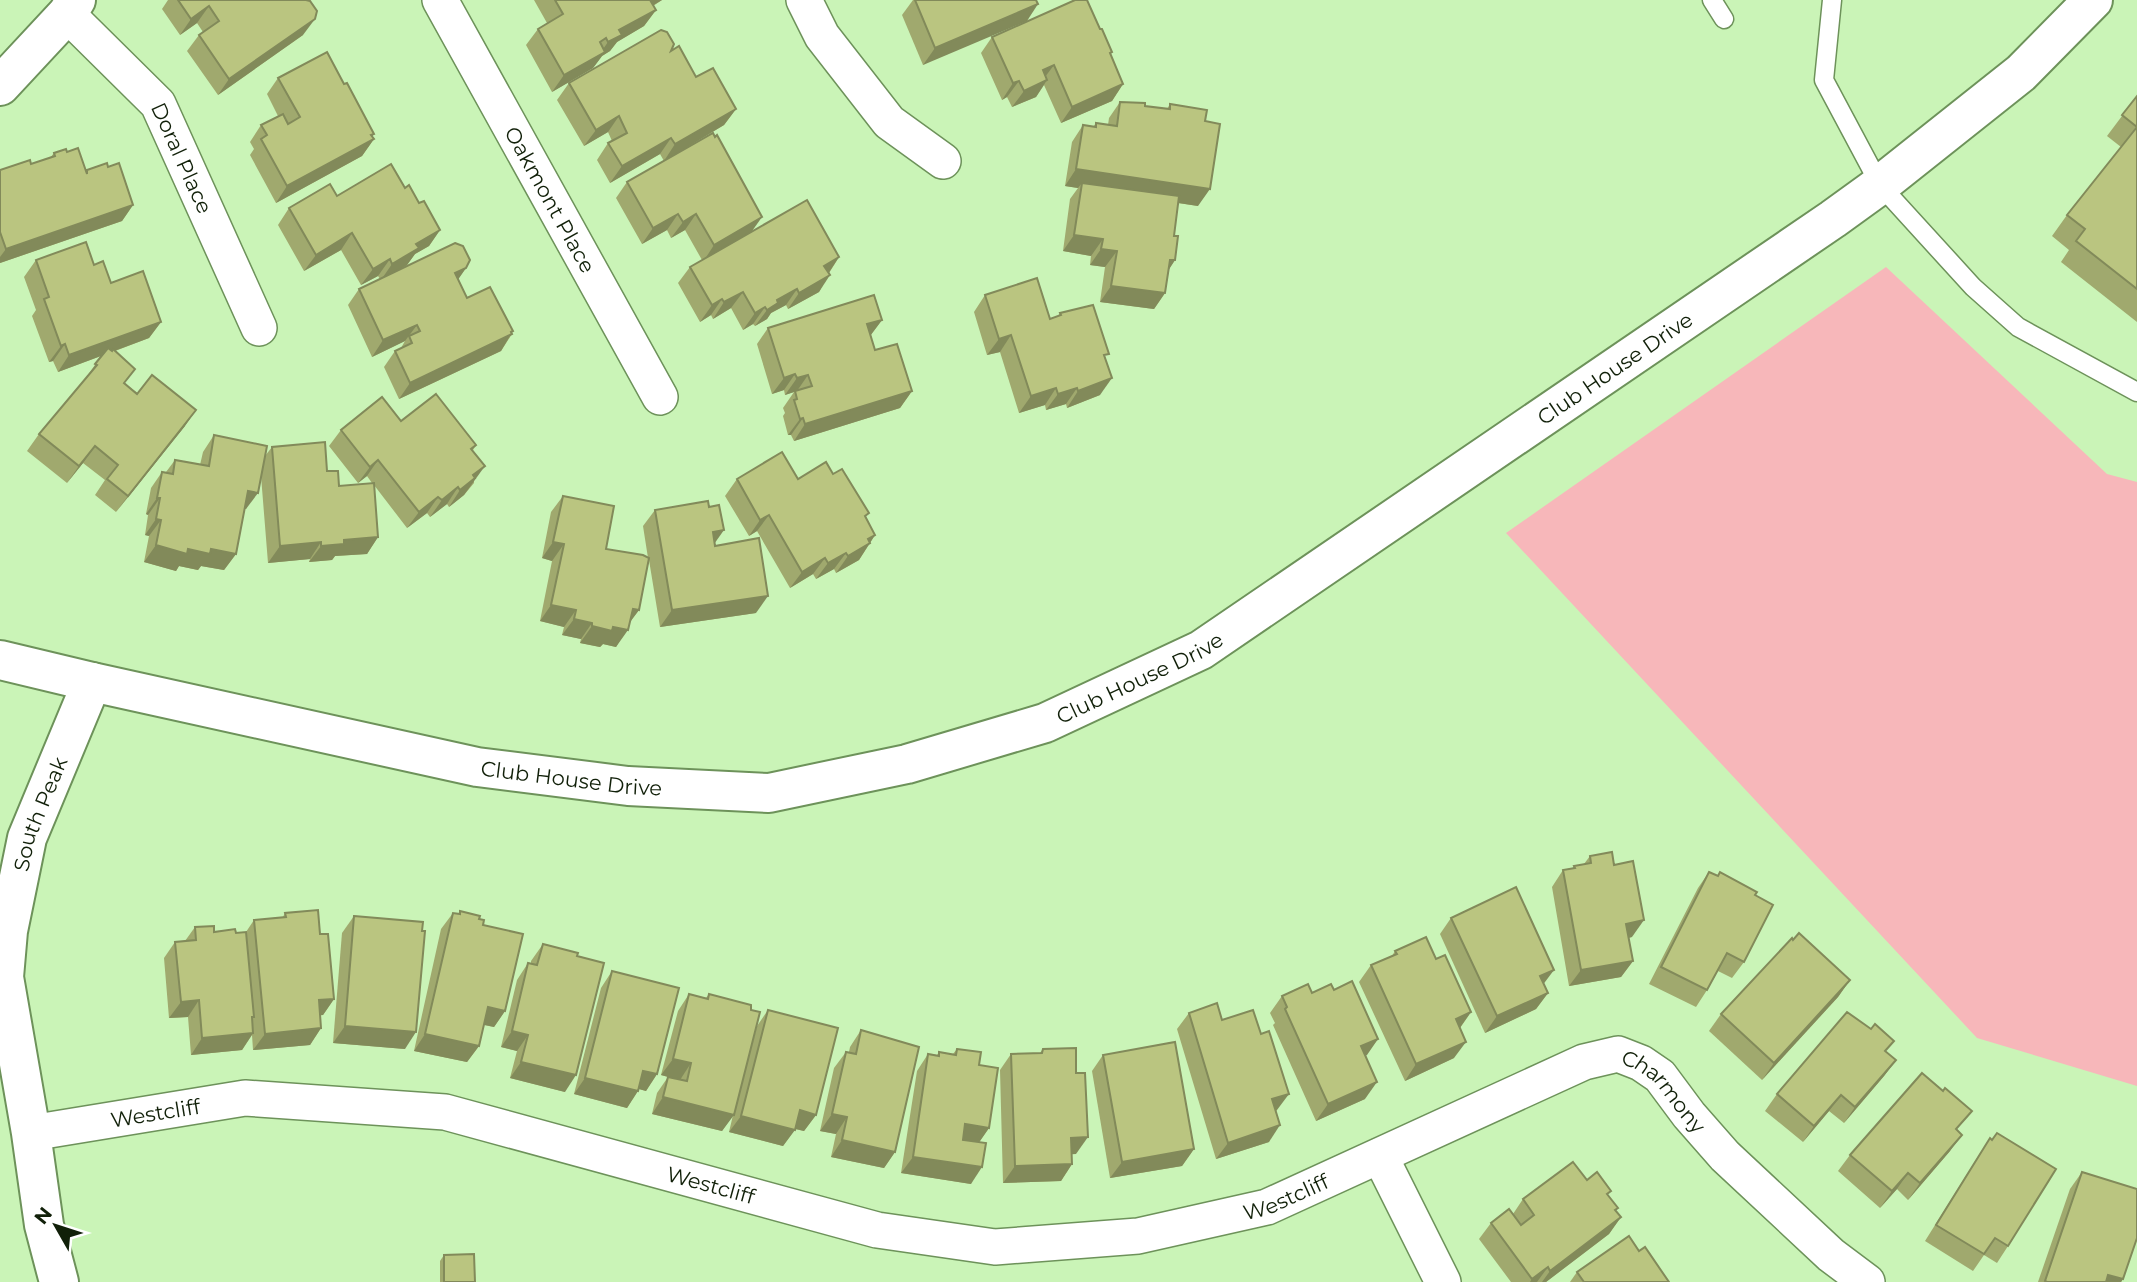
<svg xmlns="http://www.w3.org/2000/svg" width="2137" height="1282" viewBox="0 0 2137 1282" font-family="Montserrat,sans-serif">
	<style>
		.green { fill: #f7b7ba }
		.lines { fill: none; stroke-linecap: round; stroke-linejoin: round }
		.lane-casing { stroke: #6d925a; stroke-width: 21 }
		.street-casing { stroke: #6d925a; stroke-width: 38 }
		.secondary-casing { stroke: #6d925a; stroke-width: 42 }
		.lane { stroke: #fff; stroke-width: 18 }
		.street { stroke: #fff; stroke-width: 35 }
		.secondary { stroke: #fff; stroke-width: 38 }
		.wall { fill: #a0a96e }
		.shaded-wall { fill: #828a5a }
		.building { fill: #bac580; stroke: #828a5a; stroke-width: 2 }
		.labels { text-anchor: middle; dominant-baseline: central; stroke-width: 5; stroke-linejoin: round; paint-order: stroke }
		.street-label { font-size: 21px; fill: #112009; stroke: #fff }
	</style>
	<rect width="100%" height="100%" fill="#caf4b7"/>
	<path class="green" d="M 1886,267 L 2107,474 L 2137,482 L 2137,1086 L 1977,1038 L 1506,533 Z"/>
	<g class="lines">
		<g class="lane-casing">
			<g id="lane">
				<path d="M 1712,0 L 1724,19"/>
				<path d="M 1832,0 L 1824,80 L 1880,185 L 1973,287 L 2018,327 L 2137,392"/>
			</g>
		</g>
		<g class="street-casing">
			<g id="street">
				<path id="s1" d="M 440,0 L 660,397"/>
				<path d="M 804,0 L 822,36 L 889,122 L 943,161"/>
				<path id="s2" d="M 67,14 L 158,104 L 259,328"/>
				<path id="s3" d="M 31,1133 L 245,1098 L 445,1112 L 877,1230 L 995,1247 L 1138,1236 L 1267,1207 L 1584,1062 L 1618,1054 L 1641,1063 L 1660,1076 L 1689,1115 L 1725,1156 L 1831,1255 L 1867,1282"/>
				<path d="M 1380,1156 L 1443,1282"/>
			</g>
		</g>
		<g class="secondary-casing">
			<g id="secondary">
				<path d="M 0,86 L 67,14 L 76,0"/>
				<path id="s4" d="M 0,660 L 92,682 L 477,767 L 628,786 L 769,793 L 907,764 L 1045,723 L 1201,650 L 1833,219 L 1880,185 L 2021,73 L 2093,0"/>
				<path id="s5" d="M 59,1282 L 44,1225 L 31,1133 L 4,977 L 8,931 L 27,838 L 92,682"/>
			</g>
		</g>
		<use href="#lane" class="lane"/>
		<use href="#street" class="street"/>
		<use href="#secondary" class="secondary"/>
	</g>
	<g class="wall">
		<path d="M 168,0 L 306,0 L 303,35 L 218,95 L 187,51 L 199,35 L 203,32 L 197,23 L 180,35 L 162,9 Z"/>
		<path d="M 534,0 L 662,0 L 653,6 L 656,10 L 644,26 L 617,42 L 610,51 L 602,56 L 593,68 L 552,92 L 526,45 L 538,29 L 547,23 Z"/>
		<path d="M 913,0 L 1036,0 L 923,65 L 902,15 Z"/>
		<path d="M 1100,29 L 1112,52 L 1110,55 L 1123,84 L 1112,101 L 1061,123 L 1044,85 L 1036,97 L 1012,107 L 1007,97 L 1002,100 L 981,53 L 992,37 Z"/>
		<path d="M 671,51 L 696,77 L 736,109 L 724,125 L 664,161 L 660,154 L 610,183 L 597,160 L 608,143 L 612,141 L 608,132 L 584,146 L 557,100 L 569,83 Z"/>
		<path d="M 278,78 L 344,84 L 374,134 L 372,136 L 374,139 L 362,156 L 276,203 L 250,155 L 254,149 L 250,142 L 261,125 L 278,116 L 267,94 Z"/>
		<path d="M 2137,96 L 2137,322 L 2061,262 L 2069,250 L 2052,236 L 2067,215 L 2121,147 L 2107,136 Z"/>
		<path d="M 1120,102 L 1167,109 L 1170,104 L 1205,121 L 1198,206 L 1178,203 L 1174,236 L 1175,260 L 1169,269 L 1165,293 L 1154,309 L 1100,302 L 1105,267 L 1090,265 L 1091,256 L 1063,251 L 1070,199 L 1078,188 L 1065,186 L 1072,142 L 1083,125 L 1093,127 L 1096,123 L 1108,125 L 1109,118 Z"/>
		<path d="M 67,152 L 86,172 L 87,170 L 108,167 L 133,205 L 122,221 L 0,263 L 0,170 L 31,164 L 50,158 L 54,153 Z"/>
		<path d="M 627,182 L 752,231 L 839,257 L 829,273 L 819,292 L 788,309 L 786,305 L 771,313 L 767,319 L 755,326 L 753,324 L 743,330 L 731,308 L 713,319 L 711,315 L 700,322 L 678,283 L 690,267 L 702,260 L 685,230 L 671,238 L 667,230 L 642,244 L 616,198 Z"/>
		<path d="M 405,188 L 419,203 L 440,230 L 429,246 L 415,254 L 407,265 L 399,270 L 466,268 L 458,279 L 467,298 L 512,334 L 501,351 L 399,399 L 384,367 L 395,351 L 401,348 L 405,341 L 372,357 L 348,305 L 359,289 L 380,279 L 378,276 L 361,285 L 341,250 L 304,271 L 278,225 L 289,208 L 337,196 Z"/>
		<path d="M 36,260 L 94,265 L 111,283 L 161,322 L 149,338 L 115,351 L 125,384 L 185,426 L 116,512 L 95,495 L 105,480 L 83,463 L 67,483 L 27,451 L 39,434 L 84,381 L 101,356 L 58,372 L 53,361 L 49,362 L 32,316 L 36,310 L 24,277 Z"/>
		<path d="M 985,295 L 1050,319 L 1058,316 L 1060,313 L 1105,359 L 1100,395 L 1067,408 L 1066,404 L 1046,410 L 1045,405 L 1019,413 L 1000,352 L 987,355 L 974,312 Z"/>
		<path d="M 882,320 L 870,336 L 875,350 L 912,391 L 900,408 L 794,441 L 791,435 L 788,435 L 783,416 L 785,413 L 783,408 L 794,392 L 785,395 L 784,390 L 772,394 L 757,344 L 768,328 Z"/>
		<path d="M 401,421 L 476,445 L 473,450 L 474,483 L 464,495 L 449,507 L 447,504 L 430,517 L 427,513 L 407,528 L 374,485 L 378,537 L 367,554 L 335,556 L 332,560 L 309,562 L 310,559 L 268,563 L 261,476 L 246,509 L 244,509 L 236,554 L 224,570 L 201,566 L 198,570 L 179,566 L 176,571 L 144,562 L 149,536 L 145,535 L 148,515 L 146,514 L 151,488 L 162,472 L 166,472 L 175,460 L 200,465 L 203,452 L 214,435 L 265,456 L 272,447 L 327,471 L 339,486 L 372,483 L 367,476 L 358,483 L 329,446 L 341,430 Z"/>
		<path d="M 833,474 L 866,517 L 875,535 L 859,560 L 836,573 L 834,569 L 816,579 L 813,574 L 790,588 L 757,531 L 749,536 L 725,496 L 737,479 L 798,479 Z"/>
		<path d="M 563,496 L 606,549 L 648,558 L 643,526 L 655,510 L 715,543 L 715,546 L 756,613 L 660,627 L 649,560 L 639,610 L 630,622 L 616,647 L 603,644 L 600,647 L 580,643 L 581,639 L 562,635 L 564,627 L 540,621 L 552,561 L 542,558 L 551,512 Z"/>
		<path d="M 1590,856 L 1614,865 L 1632,937 L 1629,938 L 1633,961 L 1621,977 L 1569,986 L 1552,887 L 1563,870 L 1572,869 L 1574,866 L 1584,864 Z"/>
		<path d="M 1709,872 L 1717,876 L 1720,872 L 1755,895 L 1744,962 L 1732,978 L 1718,971 L 1707,990 L 1696,1007 L 1649,984 L 1698,888 Z"/>
		<path d="M 460,911 L 479,919 L 483,925 L 505,1011 L 494,1027 L 484,1025 L 479,1046 L 467,1062 L 414,1051 L 441,929 L 453,913 L 458,914 Z"/>
		<path d="M 285,913 L 320,934 L 334,999 L 323,1015 L 320,1015 L 321,1028 L 310,1045 L 253,1050 L 252,1035 L 242,1050 L 191,1055 L 188,1017 L 169,1018 L 164,958 L 175,942 L 185,941 L 195,927 L 214,932 L 246,932 L 254,920 L 283,917 Z"/>
		<path d="M 354,916 L 422,931 L 405,1049 L 333,1043 L 342,933 Z"/>
		<path d="M 1451,918 L 1544,984 L 1548,993 L 1536,1009 L 1485,1033 L 1440,934 Z"/>
		<path d="M 543,944 L 577,956 L 565,1092 L 510,1078 L 517,1051 L 501,1047 L 517,980 L 528,963 L 531,964 L 531,961 Z"/>
		<path d="M 1395,951 L 1471,1012 L 1460,1028 L 1454,1058 L 1405,1081 L 1359,982 L 1371,965 L 1392,956 Z"/>
		<path d="M 612,971 L 657,1074 L 646,1091 L 639,1089 L 627,1108 L 574,1094 L 601,988 Z"/>
		<path d="M 1850,980 L 1838,997 L 1762,1080 L 1709,1031 L 1721,1014 Z"/>
		<path d="M 1334,990 L 1378,1039 L 1365,1056 L 1365,1099 L 1316,1121 L 1273,1025 L 1275,1023 L 1270,1013 L 1282,996 Z"/>
		<path d="M 689,994 L 706,998 L 709,994 L 740,1090 L 757,1026 L 768,1010 L 816,1115 L 804,1131 L 795,1129 L 783,1146 L 729,1132 L 733,1115 L 722,1131 L 652,1114 L 657,1093 L 668,1077 L 661,1075 L 678,1011 Z"/>
		<path d="M 1189,1013 L 1222,1020 L 1277,1110 L 1276,1111 L 1269,1142 L 1216,1159 L 1177,1029 Z"/>
		<path d="M 861,1030 L 895,1152 L 884,1168 L 831,1157 L 836,1134 L 820,1131 L 834,1068 L 846,1052 L 849,1052 L 850,1047 Z"/>
		<path d="M 957,1049 L 979,1065 L 989,1128 L 979,1142 L 971,1184 L 901,1173 L 917,1071 L 928,1054 L 937,1055 L 939,1052 L 953,1054 Z"/>
		<path d="M 1043,1049 L 1076,1154 L 1072,1154 L 1072,1164 L 1061,1181 L 1003,1183 L 1000,1070 L 1011,1054 L 1040,1053 Z"/>
		<path d="M 1886,1052 L 1896,1060 L 1884,1076 L 1844,1123 L 1829,1111 L 1803,1142 L 1765,1111 L 1777,1094 Z"/>
		<path d="M 1103,1055 L 1194,1149 L 1182,1166 L 1110,1178 L 1092,1071 Z"/>
		<path d="M 1958,1131 L 1950,1151 L 1908,1200 L 1897,1189 L 1880,1208 L 1838,1171 L 1850,1155 Z"/>
		<path d="M 1990,1138 L 2008,1246 L 1997,1263 L 1984,1255 L 1973,1271 L 1925,1241 L 1979,1155 Z"/>
		<path d="M 2082,1172 L 2123,1279 L 2121,1282 L 2038,1282 L 2070,1189 Z"/>
		<path d="M 1587,1180 L 1608,1195 L 1618,1208 L 1616,1211 L 1621,1217 L 1609,1234 L 1546,1282 L 1511,1282 L 1479,1239 L 1491,1223 L 1513,1214 L 1523,1199 Z"/>
		<path d="M 1639,1251 L 1669,1282 L 1570,1282 L 1577,1272 Z"/>
		<path d="M 444,1255 L 475,1282 L 440,1282 L 440,1261 Z"/>
	</g>
	<g class="shaded-wall">
		<path d="M 648,0 L 662,0 L 637,15 Z"/>
		<path d="M 1038,4 L 1027,21 L 923,65 L 935,48 Z"/>
		<path d="M 209,6 L 197,23 L 180,35 L 191,19 Z"/>
		<path d="M 656,10 L 644,26 L 617,42 L 610,51 L 602,56 L 593,68 L 552,92 L 564,75 L 599,55 L 608,42 L 619,30 Z"/>
		<path d="M 315,19 L 303,35 L 218,95 L 229,79 Z"/>
		<path d="M 1054,65 L 1042,81 L 1043,70 Z"/>
		<path d="M 1047,80 L 1036,97 L 1012,107 L 1024,91 Z"/>
		<path d="M 1019,81 L 1007,97 L 1002,100 L 1013,83 Z"/>
		<path d="M 1123,84 L 1112,101 L 1061,123 L 1072,107 Z"/>
		<path d="M 736,109 L 724,125 L 664,161 L 675,144 Z"/>
		<path d="M 619,116 L 608,132 L 584,146 L 596,130 Z"/>
		<path d="M 374,134 L 367,143 L 374,139 L 362,156 L 276,203 L 287,186 Z"/>
		<path d="M 671,138 L 660,154 L 610,183 L 622,166 Z"/>
		<path d="M 1076,169 L 1210,189 L 1198,206 L 1081,188 L 1082,183 L 1078,188 L 1065,186 Z"/>
		<path d="M 133,205 L 122,221 L 0,263 L 0,257 L 6,249 Z"/>
		<path d="M 678,214 L 667,230 L 642,244 L 653,228 Z"/>
		<path d="M 696,214 L 685,230 L 671,238 L 683,222 Z"/>
		<path d="M 762,217 L 750,234 L 703,262 L 714,245 Z"/>
		<path d="M 440,230 L 429,246 L 415,254 L 407,265 L 381,280 L 392,264 L 416,244 Z"/>
		<path d="M 352,233 L 341,250 L 304,271 L 316,255 Z"/>
		<path d="M 1074,235 L 1103,239 L 1091,256 L 1063,251 Z"/>
		<path d="M 1101,249 L 1117,251 L 1105,267 L 1090,265 Z"/>
		<path d="M 839,257 L 828,274 L 824,266 Z"/>
		<path d="M 390,259 L 378,276 L 361,285 L 373,269 Z"/>
		<path d="M 1170,260 L 1175,260 L 1164,277 Z"/>
		<path d="M 466,268 L 455,284 L 455,273 Z"/>
		<path d="M 830,275 L 819,292 L 788,309 L 799,293 Z"/>
		<path d="M 1111,286 L 1165,293 L 1154,309 L 1100,302 Z"/>
		<path d="M 797,289 L 786,305 L 771,313 L 767,319 L 755,326 L 767,310 L 777,300 Z"/>
		<path d="M 743,292 L 731,308 L 713,319 L 724,302 Z"/>
		<path d="M 722,299 L 711,315 L 700,322 L 712,305 Z"/>
		<path d="M 765,307 L 753,324 L 743,330 L 755,313 Z"/>
		<path d="M 882,320 L 870,336 L 867,324 Z"/>
		<path d="M 161,322 L 149,338 L 58,372 L 69,355 Z"/>
		<path d="M 417,325 L 405,341 L 372,357 L 383,340 Z"/>
		<path d="M 513,331 L 501,351 L 399,399 L 410,383 Z"/>
		<path d="M 1011,335 L 1000,352 L 987,355 L 999,339 Z"/>
		<path d="M 65,344 L 53,361 L 49,362 L 61,346 Z"/>
		<path d="M 795,374 L 784,390 L 772,394 L 784,378 Z"/>
		<path d="M 808,375 L 797,391 L 785,395 L 797,378 Z"/>
		<path d="M 1112,378 L 1100,395 L 1067,408 L 1078,391 Z"/>
		<path d="M 1056,388 L 1045,405 L 1019,413 L 1031,396 Z"/>
		<path d="M 1077,388 L 1066,404 L 1046,410 L 1058,394 Z"/>
		<path d="M 912,391 L 900,408 L 794,441 L 805,424 Z"/>
		<path d="M 196,410 L 185,426 L 116,512 L 128,496 Z"/>
		<path d="M 803,418 L 791,435 L 788,435 L 800,419 Z"/>
		<path d="M 95,446 L 83,463 L 67,483 L 79,466 Z"/>
		<path d="M 378,460 L 367,476 L 358,483 L 370,467 Z"/>
		<path d="M 485,466 L 464,495 L 449,507 L 460,490 L 473,475 Z"/>
		<path d="M 458,487 L 447,504 L 430,517 L 442,500 Z"/>
		<path d="M 248,491 L 258,493 L 246,509 L 236,507 Z"/>
		<path d="M 438,497 L 427,513 L 407,528 L 419,512 Z"/>
		<path d="M 157,498 L 160,498 L 148,515 L 146,514 Z"/>
		<path d="M 769,515 L 757,531 L 749,536 L 760,520 Z"/>
		<path d="M 156,519 L 161,520 L 149,536 L 145,535 Z"/>
		<path d="M 724,530 L 712,547 L 713,532 Z"/>
		<path d="M 875,535 L 859,560 L 836,573 L 848,556 L 868,539 Z"/>
		<path d="M 378,537 L 367,554 L 335,556 L 332,560 L 309,562 L 321,546 L 344,540 Z"/>
		<path d="M 321,542 L 310,559 L 268,563 L 280,546 Z"/>
		<path d="M 553,542 L 564,544 L 552,561 L 542,558 Z"/>
		<path d="M 156,545 L 188,549 L 211,549 L 236,554 L 224,570 L 201,566 L 198,570 L 179,566 L 176,571 L 144,562 Z"/>
		<path d="M 846,553 L 834,569 L 816,579 L 828,563 Z"/>
		<path d="M 825,558 L 813,574 L 790,588 L 802,572 Z"/>
		<path d="M 768,596 L 756,613 L 660,627 L 672,610 Z"/>
		<path d="M 551,605 L 576,610 L 564,627 L 540,621 Z"/>
		<path d="M 633,609 L 639,610 L 627,626 Z"/>
		<path d="M 574,619 L 592,623 L 581,639 L 562,635 Z"/>
		<path d="M 592,626 L 613,627 L 628,630 L 616,647 L 603,644 L 600,647 L 580,643 Z"/>
		<path d="M 1644,920 L 1632,937 L 1615,940 L 1626,924 Z"/>
		<path d="M 1633,961 L 1621,977 L 1569,986 L 1581,970 Z"/>
		<path d="M 1554,970 L 1542,986 L 1540,976 Z"/>
		<path d="M 1850,980 L 1838,997 L 1762,1080 L 1774,1063 Z"/>
		<path d="M 1548,993 L 1536,1009 L 1485,1033 L 1497,1016 Z"/>
		<path d="M 334,999 L 323,1015 L 307,1017 L 319,1000 Z"/>
		<path d="M 199,1000 L 188,1017 L 169,1018 L 181,1002 Z"/>
		<path d="M 488,1007 L 505,1011 L 494,1027 L 476,1023 Z"/>
		<path d="M 1471,1012 L 1459,1029 L 1456,1019 Z"/>
		<path d="M 345,1026 L 416,1032 L 405,1049 L 333,1043 Z"/>
		<path d="M 321,1028 L 310,1045 L 253,1050 L 265,1034 Z"/>
		<path d="M 512,1031 L 528,1035 L 517,1051 L 501,1047 Z"/>
		<path d="M 253,1033 L 242,1050 L 191,1055 L 202,1038 Z"/>
		<path d="M 425,1034 L 479,1046 L 467,1062 L 414,1051 Z"/>
		<path d="M 1378,1039 L 1367,1055 L 1350,1063 L 1361,1046 Z"/>
		<path d="M 1466,1042 L 1454,1058 L 1405,1081 L 1416,1064 Z"/>
		<path d="M 673,1059 L 691,1063 L 680,1080 L 661,1075 Z"/>
		<path d="M 1896,1060 L 1884,1076 L 1844,1123 L 1855,1107 Z"/>
		<path d="M 521,1062 L 576,1075 L 565,1092 L 510,1078 Z"/>
		<path d="M 643,1071 L 657,1074 L 646,1091 L 632,1087 Z"/>
		<path d="M 585,1078 L 638,1091 L 627,1108 L 574,1094 Z"/>
		<path d="M 1377,1082 L 1365,1099 L 1316,1121 L 1328,1104 Z"/>
		<path d="M 1289,1094 L 1277,1110 L 1261,1116 L 1272,1099 Z"/>
		<path d="M 1841,1095 L 1829,1111 L 1803,1142 L 1814,1126 Z"/>
		<path d="M 663,1097 L 734,1115 L 722,1131 L 652,1114 Z"/>
		<path d="M 800,1110 L 816,1115 L 804,1131 L 788,1127 Z"/>
		<path d="M 832,1114 L 847,1117 L 836,1134 L 820,1131 Z"/>
		<path d="M 741,1116 L 795,1130 L 783,1146 L 729,1132 Z"/>
		<path d="M 965,1124 L 989,1128 L 978,1144 L 953,1141 Z"/>
		<path d="M 1280,1125 L 1269,1142 L 1216,1159 L 1228,1143 Z"/>
		<path d="M 1962,1135 L 1950,1151 L 1908,1200 L 1920,1183 Z"/>
		<path d="M 1088,1137 L 1076,1154 L 1060,1155 L 1071,1138 Z"/>
		<path d="M 842,1140 L 895,1152 L 884,1168 L 831,1157 Z"/>
		<path d="M 1194,1149 L 1182,1166 L 1110,1178 L 1122,1162 Z"/>
		<path d="M 913,1157 L 982,1167 L 971,1184 L 901,1173 Z"/>
		<path d="M 1072,1164 L 1061,1181 L 1003,1183 L 1015,1166 Z"/>
		<path d="M 1908,1173 L 1897,1189 L 1880,1208 L 1892,1191 Z"/>
		<path d="M 1621,1217 L 1609,1234 L 1546,1282 L 1542,1282 L 1550,1271 Z"/>
		<path d="M 1548,1267 L 1537,1282 L 1530,1282 L 1532,1279 Z"/>
		<path d="M 2108,1275 L 2123,1279 L 2121,1282 L 2103,1282 Z"/>
	</g>
	<g class="building">
		<path d="M 178,0 L 306,0 L 310,1 L 317,11 L 315,19 L 229,79 L 199,35 L 219,21 L 209,6 L 191,19 Z"/>
		<path d="M 555,0 L 650,0 L 656,10 L 619,30 L 622,35 L 608,42 L 606,38 L 600,42 L 605,52 L 564,75 L 538,29 L 563,14 Z"/>
		<path d="M 915,0 L 1036,0 L 1038,4 L 935,48 Z"/>
		<path d="M 1075,0 L 1087,0 L 1100,29 L 1102,29 L 1112,52 L 1110,53 L 1123,84 L 1072,107 L 1054,65 L 1043,70 L 1047,80 L 1024,91 L 1019,81 L 1013,83 L 992,37 Z"/>
		<path d="M 661,30 L 667,32 L 674,44 L 671,51 L 679,46 L 696,77 L 713,68 L 736,109 L 675,144 L 671,138 L 622,166 L 608,143 L 627,133 L 619,116 L 596,130 L 569,83 Z"/>
		<path d="M 327,52 L 344,84 L 347,83 L 374,134 L 371,135 L 374,139 L 287,186 L 261,139 L 267,135 L 261,125 L 283,114 L 288,124 L 300,117 L 278,78 Z"/>
		<path d="M 2137,96 L 2137,289 L 2076,241 L 2085,229 L 2067,215 L 2137,127 L 2122,115 Z"/>
		<path d="M 1120,102 L 1145,103 L 1145,106 L 1170,109 L 1170,104 L 1207,110 L 1205,121 L 1220,124 L 1210,189 L 1076,169 L 1083,125 L 1096,127 L 1096,123 L 1117,126 Z"/>
		<path d="M 713,133 L 715,137 L 717,135 L 762,217 L 714,245 L 696,214 L 683,222 L 678,214 L 653,228 L 627,182 Z"/>
		<path d="M 78,148 L 87,174 L 87,170 L 107,163 L 108,167 L 119,163 L 133,205 L 6,249 L 0,232 L 0,170 L 30,160 L 31,164 L 55,156 L 54,153 L 66,149 L 67,152 Z"/>
		<path d="M 391,164 L 405,188 L 409,185 L 419,203 L 424,201 L 440,230 L 416,244 L 419,248 L 392,264 L 390,259 L 373,269 L 352,233 L 316,255 L 289,208 L 330,184 L 337,196 Z"/>
		<path d="M 1082,183 L 1179,196 L 1174,236 L 1178,236 L 1175,260 L 1170,260 L 1165,293 L 1111,286 L 1117,251 L 1101,249 L 1103,239 L 1074,235 Z"/>
		<path d="M 807,200 L 839,257 L 824,266 L 830,275 L 799,293 L 797,289 L 777,300 L 778,303 L 767,310 L 765,307 L 755,313 L 743,292 L 724,302 L 722,299 L 712,305 L 690,267 Z"/>
		<path d="M 86,242 L 94,265 L 103,261 L 111,283 L 143,271 L 161,322 L 69,355 L 65,344 L 61,346 L 44,299 L 49,297 L 36,260 Z"/>
		<path d="M 455,243 L 463,246 L 470,260 L 466,268 L 455,273 L 467,298 L 490,287 L 513,331 L 511,332 L 512,334 L 410,383 L 395,351 L 412,343 L 409,336 L 420,331 L 417,325 L 383,340 L 359,289 Z"/>
		<path d="M 1037,278 L 1050,319 L 1061,315 L 1060,313 L 1093,305 L 1109,354 L 1104,355 L 1112,378 L 1078,391 L 1077,388 L 1058,394 L 1056,388 L 1031,396 L 1011,335 L 999,339 L 985,295 Z"/>
		<path d="M 874,295 L 882,320 L 867,324 L 875,350 L 897,344 L 912,391 L 805,424 L 803,418 L 800,419 L 794,400 L 797,399 L 795,391 L 812,386 L 808,375 L 797,378 L 795,374 L 784,378 L 768,328 Z"/>
		<path d="M 108,348 L 112,351 L 113,349 L 135,369 L 124,383 L 137,394 L 152,375 L 196,410 L 128,496 L 107,479 L 118,465 L 95,446 L 79,466 L 39,434 L 97,365 L 95,364 Z"/>
		<path d="M 436,394 L 476,445 L 471,449 L 485,466 L 473,475 L 475,478 L 460,490 L 458,487 L 442,500 L 438,497 L 419,512 L 378,460 L 370,467 L 341,430 L 382,397 L 401,421 Z"/>
		<path d="M 214,435 L 267,446 L 258,493 L 248,491 L 236,554 L 211,549 L 210,554 L 188,549 L 187,554 L 156,545 L 161,520 L 156,519 L 160,498 L 157,498 L 162,472 L 173,474 L 175,460 L 209,466 Z"/>
		<path d="M 325,442 L 327,471 L 338,471 L 339,486 L 374,483 L 378,537 L 344,540 L 344,544 L 321,546 L 321,542 L 280,546 L 272,447 Z"/>
		<path d="M 782,452 L 798,479 L 826,462 L 833,474 L 842,469 L 869,513 L 865,516 L 875,535 L 868,539 L 870,543 L 848,556 L 846,553 L 828,563 L 825,558 L 802,572 L 769,515 L 760,520 L 737,479 Z"/>
		<path d="M 563,496 L 614,506 L 606,549 L 643,555 L 649,558 L 639,610 L 633,609 L 628,630 L 613,627 L 612,631 L 592,626 L 592,623 L 574,619 L 576,610 L 551,605 L 564,544 L 553,542 Z"/>
		<path d="M 708,501 L 709,507 L 719,505 L 724,530 L 713,532 L 715,546 L 759,538 L 768,596 L 672,610 L 655,510 Z"/>
		<path d="M 1612,852 L 1614,865 L 1633,861 L 1644,920 L 1626,924 L 1633,961 L 1581,970 L 1563,870 L 1575,868 L 1574,866 L 1591,863 L 1590,856 Z"/>
		<path d="M 1709,872 L 1718,876 L 1720,872 L 1757,892 L 1755,895 L 1773,905 L 1744,962 L 1727,953 L 1707,990 L 1661,967 Z"/>
		<path d="M 1516,887 L 1554,970 L 1540,976 L 1548,993 L 1497,1016 L 1451,918 Z"/>
		<path d="M 318,910 L 320,934 L 328,934 L 334,999 L 319,1000 L 321,1028 L 265,1034 L 254,920 L 286,917 L 285,913 Z"/>
		<path d="M 460,911 L 480,916 L 479,919 L 484,920 L 483,925 L 523,934 L 505,1011 L 488,1007 L 479,1046 L 425,1034 L 453,913 L 460,914 Z"/>
		<path d="M 354,916 L 423,922 L 422,931 L 425,931 L 416,1032 L 345,1026 Z"/>
		<path d="M 214,926 L 214,932 L 235,929 L 236,933 L 246,932 L 254,1017 L 252,1017 L 253,1033 L 202,1038 L 199,1000 L 181,1002 L 175,942 L 196,940 L 195,927 Z"/>
		<path d="M 1799,933 L 1850,980 L 1774,1063 L 1721,1014 L 1792,938 L 1793,940 Z"/>
		<path d="M 1426,937 L 1436,959 L 1445,955 L 1471,1012 L 1456,1019 L 1466,1042 L 1416,1064 L 1371,965 L 1397,954 L 1395,951 Z"/>
		<path d="M 543,944 L 578,953 L 577,956 L 604,963 L 576,1075 L 521,1062 L 528,1035 L 512,1031 L 528,963 L 537,965 Z"/>
		<path d="M 612,971 L 679,988 L 657,1074 L 643,1071 L 638,1091 L 585,1078 Z"/>
		<path d="M 1352,981 L 1378,1039 L 1361,1046 L 1377,1082 L 1328,1104 L 1285,1009 L 1287,1007 L 1282,996 L 1308,984 L 1312,993 L 1331,984 L 1334,990 Z"/>
		<path d="M 689,994 L 708,999 L 709,994 L 751,1005 L 751,1010 L 760,1012 L 734,1115 L 663,1097 L 668,1077 L 687,1081 L 691,1063 L 673,1059 Z"/>
		<path d="M 1217,1003 L 1222,1020 L 1253,1010 L 1261,1034 L 1269,1031 L 1289,1094 L 1272,1099 L 1280,1125 L 1228,1143 L 1189,1013 Z"/>
		<path d="M 768,1010 L 838,1028 L 816,1115 L 800,1110 L 795,1130 L 741,1116 Z"/>
		<path d="M 1847,1012 L 1871,1029 L 1875,1024 L 1894,1041 L 1885,1051 L 1896,1060 L 1855,1107 L 1841,1095 L 1814,1126 L 1777,1094 Z"/>
		<path d="M 861,1030 L 919,1047 L 895,1152 L 842,1140 L 847,1117 L 832,1114 L 846,1052 L 856,1054 Z"/>
		<path d="M 1175,1042 L 1194,1149 L 1122,1162 L 1103,1055 Z"/>
		<path d="M 1076,1048 L 1076,1073 L 1085,1073 L 1088,1137 L 1071,1138 L 1072,1164 L 1015,1166 L 1011,1054 L 1042,1053 L 1043,1049 Z"/>
		<path d="M 957,1049 L 981,1052 L 979,1065 L 998,1068 L 989,1128 L 965,1124 L 963,1140 L 986,1143 L 982,1167 L 913,1157 L 928,1054 L 939,1056 L 939,1052 L 956,1055 Z"/>
		<path d="M 1922,1073 L 1943,1091 L 1945,1088 L 1972,1111 L 1956,1129 L 1962,1135 L 1920,1183 L 1908,1173 L 1892,1191 L 1850,1155 Z"/>
		<path d="M 1997,1133 L 2056,1169 L 2008,1246 L 1995,1238 L 1984,1254 L 1936,1225 L 1990,1138 L 1992,1140 Z"/>
		<path d="M 1573,1162 L 1587,1180 L 1597,1172 L 1611,1191 L 1607,1194 L 1618,1208 L 1615,1210 L 1621,1217 L 1550,1271 L 1548,1267 L 1532,1279 L 1491,1223 L 1509,1209 L 1521,1225 L 1534,1215 L 1523,1199 Z"/>
		<path d="M 2082,1172 L 2137,1189 L 2137,1238 L 2123,1279 L 2108,1275 L 2106,1282 L 2047,1282 L 2045,1281 Z"/>
		<path d="M 1629,1236 L 1639,1251 L 1645,1247 L 1669,1282 L 1584,1282 L 1577,1272 Z"/>
		<path d="M 474,1254 L 475,1282 L 444,1282 L 444,1255 Z"/>
	</g>
	<g class="labels">
		<g class="street-label">
			<text stroke="none"><textPath href="#s2" startOffset="187">Doral Place</textPath></text>
			<text stroke="none"><textPath href="#s1" startOffset="228">Oakmont Place</textPath></text>
			<text stroke="none"><textPath href="#s4" startOffset="1740">Club House Drive</textPath></text>
			<text stroke="none"><textPath href="#s4" startOffset="1172">Club House Drive</textPath></text>
			<text stroke="none"><textPath href="#s4" startOffset="584">Club House Drive</textPath></text>
			<text stroke="none"><textPath href="#s5" startOffset="478">South Peak</textPath></text>
			<text stroke="none"><textPath href="#s3" startOffset="1704">Charmony</textPath></text>
			<text stroke="none"><textPath href="#s3" startOffset="126">Westcliff</textPath></text>
			<text stroke="none"><textPath href="#s3" startOffset="693">Westcliff</textPath></text>
			<text stroke="none"><textPath href="#s3" startOffset="1281">Westcliff</textPath></text>
		</g>
	</g>
	<g transform="translate(56 1226) rotate(309)" stroke="#ffffff" stroke-width="5" paint-order="stroke">
	<path d="M0-5L12 26L0 18L-12 26Z" fill="#112009"/>
	<text y="-10" font-size="19" font-weight="bold" text-anchor="middle" fill="#112009">N</text>
	</g>
</svg>
